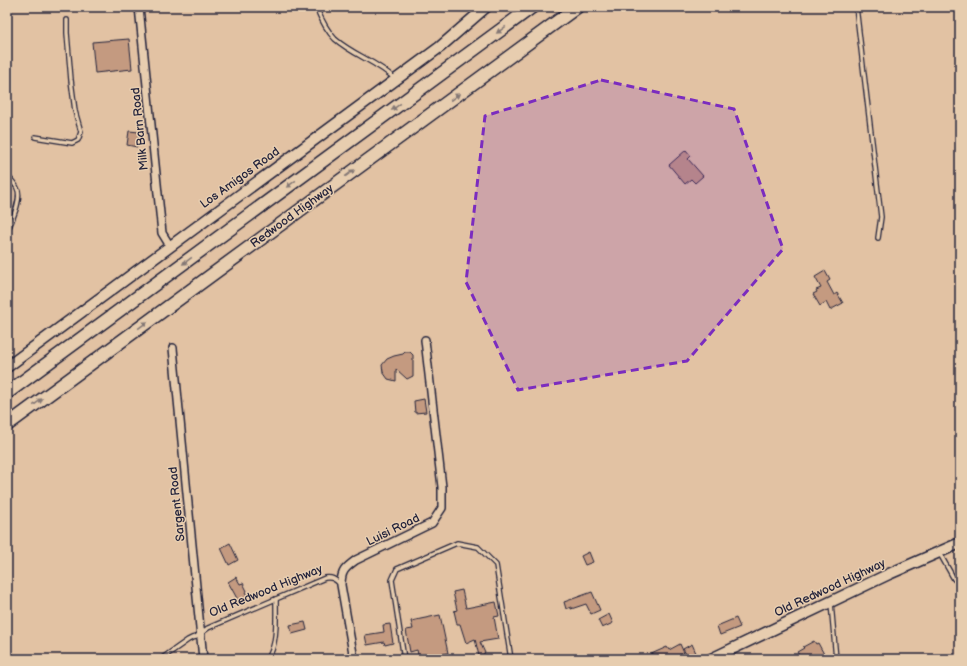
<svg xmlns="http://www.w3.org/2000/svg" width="967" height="666" viewBox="0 0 967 666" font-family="'Balsamiq Sans',sans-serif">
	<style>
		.building { fill: #c49a80; stroke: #22223b }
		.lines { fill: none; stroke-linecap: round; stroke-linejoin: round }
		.lane-casing { stroke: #22223b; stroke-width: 6 }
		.street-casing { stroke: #22223b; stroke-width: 10 }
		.secondary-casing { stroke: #22223b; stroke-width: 13 }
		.highway-casing { stroke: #22223b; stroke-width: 15 }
		.lane { stroke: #e7cdaf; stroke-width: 3.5 }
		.street { stroke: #e7cdaf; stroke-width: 7 }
		.secondary { stroke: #e7cdaf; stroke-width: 10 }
		.highway { stroke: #e7cdaf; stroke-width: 12 }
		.oneway { fill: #847875 }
		.marked { fill: #7b2cbf; fill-opacity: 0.2; stroke: #7b2cbf; stroke-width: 3; stroke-dasharray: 8 5; stroke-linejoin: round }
		.labels { text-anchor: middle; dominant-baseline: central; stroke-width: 3; stroke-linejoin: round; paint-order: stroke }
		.street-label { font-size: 12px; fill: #22223b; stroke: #e7cdaf }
	</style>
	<rect width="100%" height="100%" fill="#e2c2a3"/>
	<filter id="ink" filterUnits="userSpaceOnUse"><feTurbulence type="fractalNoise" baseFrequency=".025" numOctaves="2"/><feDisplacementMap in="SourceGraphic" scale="8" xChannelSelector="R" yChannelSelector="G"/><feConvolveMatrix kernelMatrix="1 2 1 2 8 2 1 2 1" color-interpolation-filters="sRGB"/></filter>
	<g filter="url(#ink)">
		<g class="building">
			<path d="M 129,39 L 132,69 L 95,73 L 92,42 Z"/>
			<path d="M 129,131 L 139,132 L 137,147 L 127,145 Z"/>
			<path d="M 686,150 L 691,156 L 688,159 L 703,176 L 695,183 L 691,179 L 685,184 L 669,165 Z"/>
			<path d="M 825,271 L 830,280 L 827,282 L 834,295 L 837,293 L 843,303 L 830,310 L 826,302 L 820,306 L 813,294 L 817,292 L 816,290 L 821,288 L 815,277 Z"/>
			<path d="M 405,352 L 410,352 L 413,355 L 413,376 L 407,379 L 396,369 L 396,381 L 388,379 L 383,372 L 382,365 L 387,359 L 394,356 L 403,354 Z"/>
			<path d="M 424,399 L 426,412 L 415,413 L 414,401 Z"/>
			<path d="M 230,543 L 238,560 L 229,565 L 221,548 Z"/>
			<path d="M 589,552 L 593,562 L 585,565 L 581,556 Z"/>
			<path d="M 236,577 L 240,584 L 243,583 L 247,591 L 245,592 L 248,597 L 239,602 L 228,582 Z"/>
			<path d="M 462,590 L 466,608 L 496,602 L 499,616 L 494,617 L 498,639 L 480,642 L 485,653 L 479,656 L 475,639 L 466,643 L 460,624 L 457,624 L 454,611 L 457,610 L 453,592 Z"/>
			<path d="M 592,592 L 600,610 L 591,614 L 586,604 L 571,609 L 571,607 L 566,609 L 564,602 Z"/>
			<path d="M 609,614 L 613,623 L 602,628 L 598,620 Z"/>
			<path d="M 440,615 L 448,653 L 419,659 L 417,650 L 410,652 L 406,630 L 413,629 L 411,621 Z"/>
			<path d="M 736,618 L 740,627 L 720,635 L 717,626 Z"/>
			<path d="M 305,622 L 307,630 L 292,634 L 290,625 Z"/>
			<path d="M 390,624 L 393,643 L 385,645 L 384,642 L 367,645 L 365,635 L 384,632 L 383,625 Z"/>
			<path d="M 814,641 L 816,644 L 818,643 L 825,656 L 820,659 L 809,659 L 807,655 L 801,658 L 797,652 L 804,648 L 803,647 Z"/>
			<path d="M 680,644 L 684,653 L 672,659 L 640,659 L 667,647 L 669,650 Z"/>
			<path d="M 692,644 L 696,653 L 688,657 L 683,649 Z"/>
		</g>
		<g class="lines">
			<g class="lane-casing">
				<g id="lane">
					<path d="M 316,7 C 321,19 326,30 335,39 C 353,55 378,62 395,79"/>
					<path d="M 856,7 L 881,217 L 878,238"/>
					<path d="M 35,137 L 72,143 L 78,140 L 81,132 L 75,111 L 71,80 L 67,33 L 67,20"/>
					<path d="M 7,232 C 11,222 23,198 17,188 C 15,184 10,179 7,175"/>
					<path d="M 940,554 L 954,579 L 960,584"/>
					<path d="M 831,603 L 836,659"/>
					<path d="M 161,659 L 188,640 L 192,638 L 196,637 L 208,628 L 325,578 C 332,577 335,579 340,584"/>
					<path d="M 267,659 C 278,647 276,615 276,599"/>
					<path d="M 404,659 L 392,580 L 397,569 L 457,543 L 478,547 L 496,565 L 511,659"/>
				</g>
			</g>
			<g class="street-casing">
				<g id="street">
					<path d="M 139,7 L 162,233 L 170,246"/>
					<path d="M 173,348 L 203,659"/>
					<path d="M 354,659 L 341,585 C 341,571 345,568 356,560 L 432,523 L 442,508 L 442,487 L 425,340"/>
				</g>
			</g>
			<g class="secondary-casing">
				<g id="secondary">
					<path d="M 7,367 L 440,47 L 486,7"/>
					<path d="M 711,659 L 889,574 L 960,543"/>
				</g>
			</g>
			<g class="highway-casing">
				<g id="highway">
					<path d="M 7,393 L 532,7"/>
					<path d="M 7,425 L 577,7"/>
				</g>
			</g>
			<use href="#lane" class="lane"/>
			<use href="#street" class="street"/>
			<use href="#secondary" class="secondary"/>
			<use href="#highway" class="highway"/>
		</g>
		<defs><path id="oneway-solid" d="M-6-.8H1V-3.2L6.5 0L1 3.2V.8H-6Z"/></defs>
		<g class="oneway">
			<use href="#oneway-solid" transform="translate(501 30) rotate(144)"/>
			<use href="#oneway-solid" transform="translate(455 97) rotate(-36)"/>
			<use href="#oneway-solid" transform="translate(396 107) rotate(144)"/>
			<use href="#oneway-solid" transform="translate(350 173) rotate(-36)"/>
			<use href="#oneway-solid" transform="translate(291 184) rotate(144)"/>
			<use href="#oneway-solid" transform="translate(187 261) rotate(144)"/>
			<use href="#oneway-solid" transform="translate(143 325) rotate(-36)"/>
			<use href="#oneway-solid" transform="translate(38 402) rotate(-36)"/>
		</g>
	</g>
	<path class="marked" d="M 601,80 L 734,109 L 783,249 L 687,361 L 518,390 L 466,282 L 485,116 Z"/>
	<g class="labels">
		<g class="street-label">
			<text transform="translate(140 129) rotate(-96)">Milk Barn Road</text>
			<text transform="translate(240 178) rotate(-36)">Los Amigos Road</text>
			<text transform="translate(292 216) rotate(-36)">Redwood Highway</text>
			<text transform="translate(177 504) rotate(-96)">Sargent Road</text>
			<text transform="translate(393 530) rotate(-26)">Luisi Road</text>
			<text transform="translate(830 588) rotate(-25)">Old Redwood Highway</text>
			<text transform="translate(266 591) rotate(-22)">Old Redwood Highway</text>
		</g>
	</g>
	<rect width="967" height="666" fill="none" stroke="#e7cdaf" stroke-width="24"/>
	<rect x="12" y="12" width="943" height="642" fill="none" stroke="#22223b" stroke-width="1.5" filter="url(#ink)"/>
</svg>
